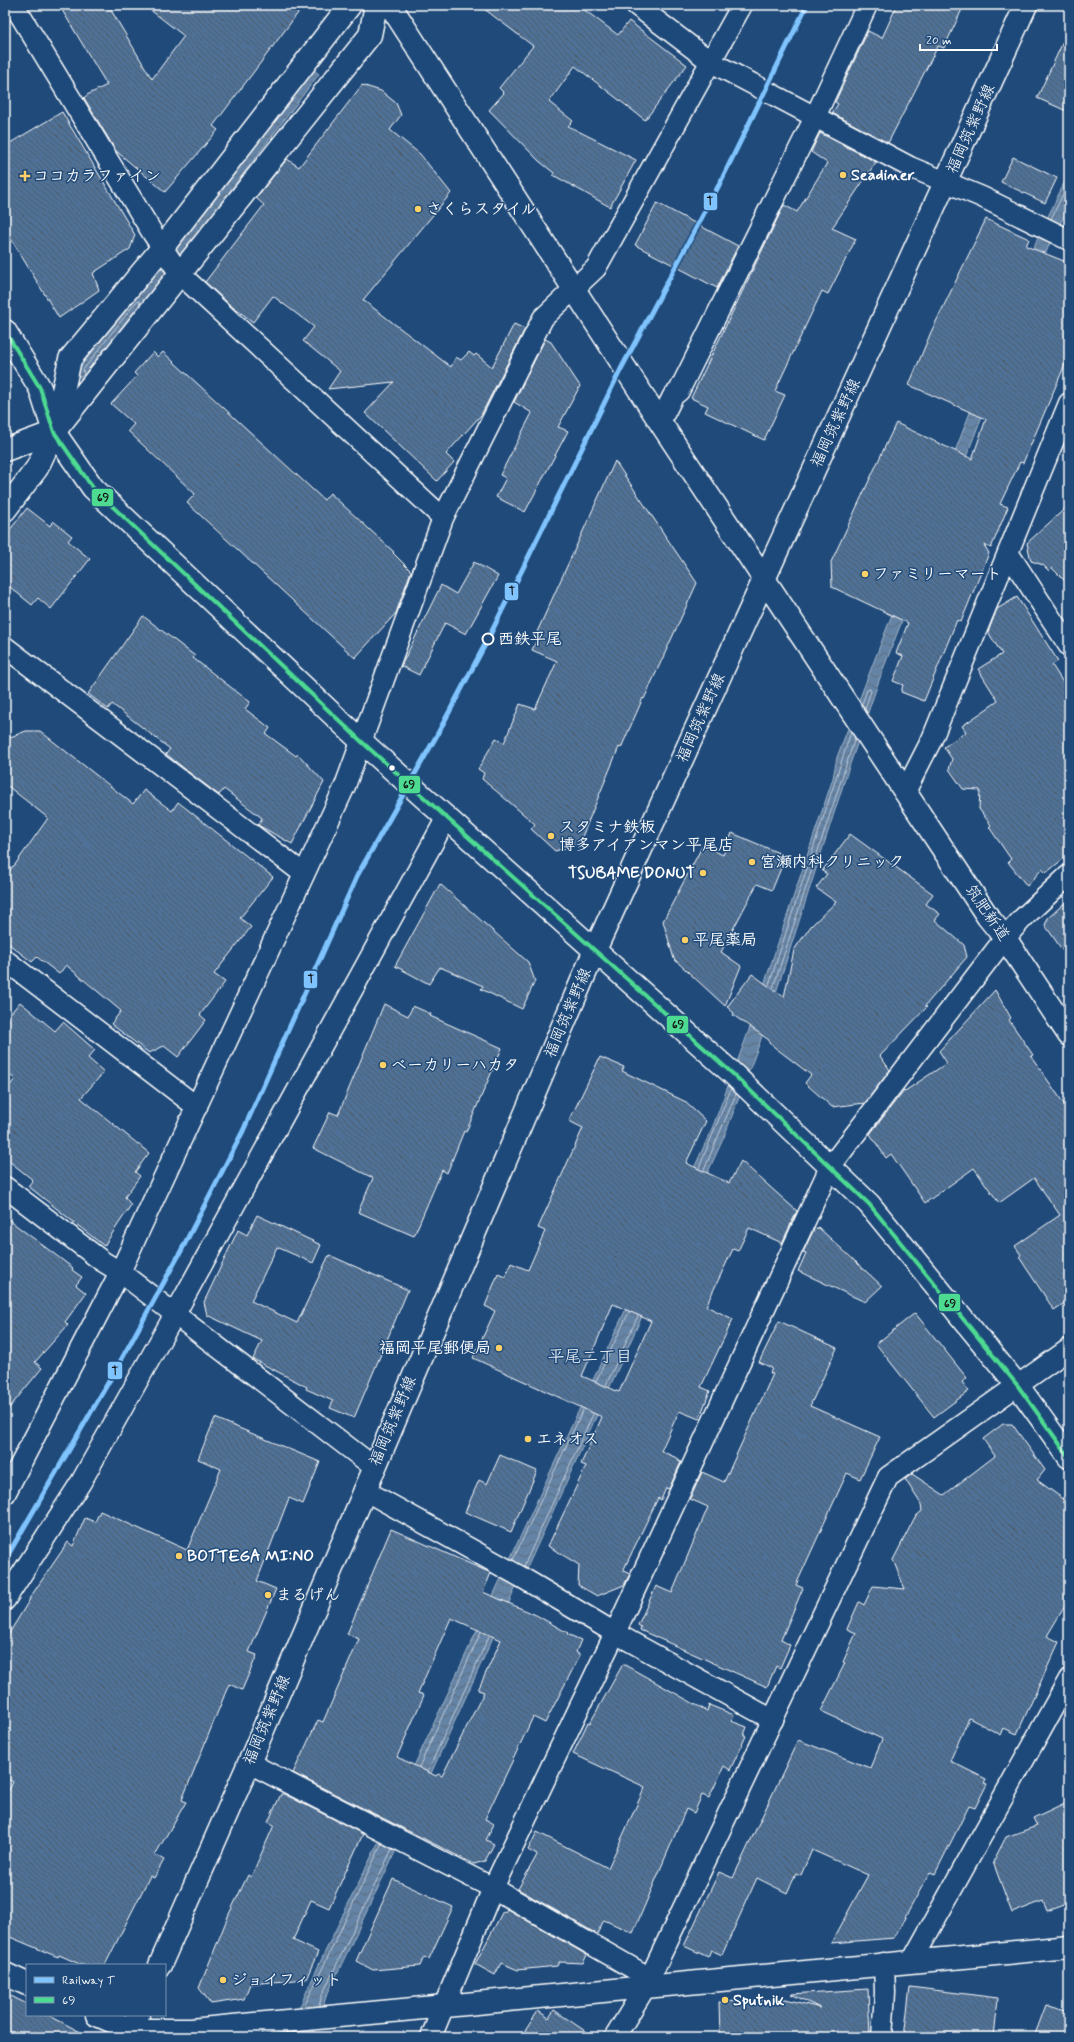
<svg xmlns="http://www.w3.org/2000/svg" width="1074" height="2042" viewBox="0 0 1074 2042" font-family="Mynerve,'Klee One',sans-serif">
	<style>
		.water { fill: url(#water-waves); stroke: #a3b5c8 }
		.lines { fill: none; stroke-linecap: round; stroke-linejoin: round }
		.shore { stroke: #c1cddb; stroke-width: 1 }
		.building { fill: url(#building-back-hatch); stroke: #fff; fill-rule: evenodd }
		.minor-casing { stroke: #fff; stroke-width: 23 }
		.tertiary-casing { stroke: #fff; stroke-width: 25 }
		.secondary-casing { stroke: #fff; stroke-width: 25 }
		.primary-casing { stroke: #fff; stroke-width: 25 }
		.minor { stroke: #1f4a7a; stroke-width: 20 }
		.tertiary { stroke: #1f4a7a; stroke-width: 22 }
		.secondary { stroke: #1f4a7a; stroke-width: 22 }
		.primary { stroke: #1f4a7a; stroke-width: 22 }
		.bus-1-casing { stroke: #1f4a7a; stroke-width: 7 }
		.bus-1 { stroke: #4ddb92; stroke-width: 4 }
		.rail-1-casing { stroke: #1f4a7a; stroke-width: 8 }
		.rail-1 { stroke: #80c4ff; stroke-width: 5 }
		.poi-dot { fill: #ffd166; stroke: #1f4a7a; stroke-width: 1.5 }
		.stop-dot { fill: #1f4a7a; stroke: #fff; stroke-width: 2 }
		.bus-dot { fill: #fff; stroke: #1f4a7a; stroke-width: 1.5 }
		.labels { text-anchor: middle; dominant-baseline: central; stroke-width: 3; stroke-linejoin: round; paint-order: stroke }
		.street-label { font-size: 16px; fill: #fff; stroke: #1f4a7a }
		.poi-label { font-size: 16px; font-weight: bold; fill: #fff; stroke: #1f4a7a; text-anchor: start }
		.stop-label { font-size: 16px; font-weight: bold; fill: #fff; stroke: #1f4a7a; text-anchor: start }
		.neighbourhood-label { font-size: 17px; fill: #fff; stroke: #1f4a7a }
		.line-badge { stroke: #1f4a7a; stroke-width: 1.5 }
		.pale-badge-label { font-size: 11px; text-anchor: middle; font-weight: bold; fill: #111 }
	</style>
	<defs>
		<pattern id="water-waves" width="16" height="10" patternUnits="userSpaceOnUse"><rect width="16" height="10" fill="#6583a4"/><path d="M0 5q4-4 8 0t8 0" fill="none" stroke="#5b6d81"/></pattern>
		<pattern id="building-back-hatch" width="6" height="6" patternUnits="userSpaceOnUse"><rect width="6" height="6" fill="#507197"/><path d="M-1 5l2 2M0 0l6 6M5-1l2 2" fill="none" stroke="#4e5b6a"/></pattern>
	</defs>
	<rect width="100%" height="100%" fill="#1f4a7a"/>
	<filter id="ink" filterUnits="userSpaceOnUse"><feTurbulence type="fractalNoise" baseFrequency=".025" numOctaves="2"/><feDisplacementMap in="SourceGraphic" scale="8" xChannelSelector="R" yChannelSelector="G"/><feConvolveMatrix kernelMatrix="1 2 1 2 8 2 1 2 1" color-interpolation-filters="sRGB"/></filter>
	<g filter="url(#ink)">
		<g class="water">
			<path d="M 311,68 L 319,74 L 181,256 L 173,249 Z"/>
			<path d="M 1069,173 L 1069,207 L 1049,245 L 882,672 L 847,773 L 760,1042 L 724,1137 L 527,1568 L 516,1587 L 397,1848 L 326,1997 L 313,2037 L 287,2037 C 323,1949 369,1866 408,1779 C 498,1585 588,1390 679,1195 L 682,1195 L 713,1126 L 749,1030 L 833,778 L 837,757 L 1037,239 Z"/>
			<path d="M 159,266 L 167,274 L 84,384 L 77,371 Z"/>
		</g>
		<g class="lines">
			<g class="shore">
				<path d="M 1051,219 L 1069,182"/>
				<path d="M 84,375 L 83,370 L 136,302 L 139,301 L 140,304 L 119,331"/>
				<path d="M 862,704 L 867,690 L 870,689 L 871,691 L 865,709"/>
				<path d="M 769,985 L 851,732"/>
				<path d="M 773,988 L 855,738"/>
				<path d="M 699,1168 L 731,1089"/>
				<path d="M 704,1170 L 736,1094"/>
				<path d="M 596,1381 L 629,1312"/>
				<path d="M 606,1385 L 638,1316"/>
				<path d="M 513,1560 L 583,1410"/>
				<path d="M 524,1566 L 593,1414"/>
				<path d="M 419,1767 L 481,1632"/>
				<path d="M 428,1771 L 489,1636"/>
				<path d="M 319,2006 L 322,1995 L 392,1849"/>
				<path d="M 304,2007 L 382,1843"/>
			</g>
		</g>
		<g class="building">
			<path d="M 59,5 L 108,5 L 152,79 L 184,36 L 144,5 L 304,5 L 213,126 L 218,130 L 165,192 L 116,151 L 84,98 L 87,95 L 107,85 Z"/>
			<path d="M 479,5 L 578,5 L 618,35 L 629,21 L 687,65 L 645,120 L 575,66 L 549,102 L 573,121 L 568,126 L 636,160 L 610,207 L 553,175 L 554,173 L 539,161 L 489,110 L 504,93 L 499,88 L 533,46 Z"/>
			<path d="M 897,5 L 964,5 L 944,48 L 938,46 L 888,143 L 832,113 L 838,104 L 835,102 L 868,31 L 882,38 Z"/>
			<path d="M 1069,29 L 1069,112 L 1037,98 Z"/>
			<path d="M 362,85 L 381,91 L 396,103 L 401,115 L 390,130 L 420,154 L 451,193 L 363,300 L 451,367 L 456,357 L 461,360 L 469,352 L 474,356 L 476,354 L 492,367 L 514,324 L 525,329 L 481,415 L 446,454 L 454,462 L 437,481 L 365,413 L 394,382 L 328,389 L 340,371 L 303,341 L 314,327 L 273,296 L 253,322 L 230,305 L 205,282 L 264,205 L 256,198 L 287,159 L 299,167 Z"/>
			<path d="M 62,112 L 135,235 L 130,249 L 93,273 L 99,290 L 59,318 L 5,229 L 5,146 Z"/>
			<path d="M 820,133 L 876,162 L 832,228 L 856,239 L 828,294 L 822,291 L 775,391 L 785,395 L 764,440 L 705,412 L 708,406 L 691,398 L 784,205 L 797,212 L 827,163 L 811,152 Z"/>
			<path d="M 1013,157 L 1057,178 L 1045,203 L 1001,182 Z"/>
			<path d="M 657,203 L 738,246 L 717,288 L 635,245 Z"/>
			<path d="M 986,219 L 1029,239 L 1026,246 L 1069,263 L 1069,355 L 1023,463 L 1020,462 L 1000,504 L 1008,507 L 991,548 L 984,545 L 989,553 L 961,622 L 957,620 L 924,701 L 901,692 L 903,685 L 893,681 L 903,656 L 896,653 L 908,623 L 832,587 L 831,562 L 896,423 L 972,459 L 986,419 L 909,385 L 931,332 Z"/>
			<path d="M 545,339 L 551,342 L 580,386 L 558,427 L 568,431 L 525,512 L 496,497 L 506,478 L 500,475 L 532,413 L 514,402 Z"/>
			<path d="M 153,352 L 158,357 L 163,352 L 324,500 L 330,493 L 394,552 L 393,553 L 411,571 L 396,613 L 355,658 L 187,503 L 195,494 L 128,431 L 134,424 L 111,404 L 137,376 L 134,373 Z"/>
			<path d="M 615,461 L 697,583 L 644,699 L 643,698 L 621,748 L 619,747 L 579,844 L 555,851 L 531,829 L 535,824 L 482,779 L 484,773 L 478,769 L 496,738 L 504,743 L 520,704 L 535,709 L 557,661 L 532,650 L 540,633 L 537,632 Z"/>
			<path d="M 1069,505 L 1069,585 L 1052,568 L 1049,571 L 1043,565 L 1031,561 L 1027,543 Z"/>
			<path d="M 27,508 L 50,526 L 53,521 L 72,536 L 68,541 L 90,559 L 51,609 L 38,598 L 32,605 L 5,583 L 5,536 Z"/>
			<path d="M 474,562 L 498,576 L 466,634 L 445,623 L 419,675 L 401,666 L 441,585 L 456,594 Z"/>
			<path d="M 1017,597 L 1058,661 L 1052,665 L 1069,692 L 1069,854 L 1046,873 L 1042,869 L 1027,886 L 1008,862 L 1011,859 L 989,827 L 991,825 L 979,809 L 980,790 L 963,789 L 949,769 L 952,759 L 944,747 L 966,732 L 962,726 L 998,701 L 978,669 L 1002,654 L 988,632 L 997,609 Z"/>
			<path d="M 143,616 L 195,656 L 193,658 L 250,702 L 245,709 L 270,728 L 266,734 L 296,756 L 298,754 L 324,782 L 292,844 L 258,825 L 262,818 L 224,789 L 219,795 L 195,777 L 166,754 L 170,749 L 112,704 L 108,709 L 88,694 Z"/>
			<path d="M 26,731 L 40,731 L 133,804 L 144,790 L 172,811 L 178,802 L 273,877 L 240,918 L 251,927 L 214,974 L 225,982 L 200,1015 L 206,1020 L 178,1057 L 164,1046 L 149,1053 L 111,1024 L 121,1011 L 66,965 L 59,974 L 37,957 L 32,962 L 5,941 L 5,877 L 13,866 L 14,866 L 48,818 L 5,784 L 5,739 Z"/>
			<path d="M 732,833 L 786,856 L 772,890 L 757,884 L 721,952 L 741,966 L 725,1006 L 674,959 L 663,921 L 703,845 L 723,855 Z"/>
			<path d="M 850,834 L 933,894 L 926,904 L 940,914 L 935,920 L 964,945 L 967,957 L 925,1006 L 927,1007 L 880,1056 L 890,1070 L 865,1103 L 832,1107 L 805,1083 L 811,1075 L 769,1043 L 769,1040 L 733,1015 L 734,1013 L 727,1007 L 752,974 L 784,997 L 794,950 L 811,926 L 836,902 L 816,888 L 827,874 L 822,871 Z"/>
			<path d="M 440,884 L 528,962 L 535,981 L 522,1009 L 481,989 L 483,986 L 440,967 L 429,984 L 395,966 Z"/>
			<path d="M 1069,899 L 1069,960 L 1045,925 L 1048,918 Z"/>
			<path d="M 995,990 L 1011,1018 L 1009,1020 L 1033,1055 L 1031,1056 L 1069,1111 L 1069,1300 L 1054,1310 L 1019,1257 L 1021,1255 L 1015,1246 L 1060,1215 L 1034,1178 L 999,1203 L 974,1168 L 925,1203 L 891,1154 L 886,1158 L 870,1134 L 904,1090 L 905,1091 L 947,1063 L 939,1051 Z"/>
			<path d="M 20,1002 L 55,1031 L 63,1022 L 95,1050 L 88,1058 L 104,1072 L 81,1098 L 149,1153 L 135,1172 L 140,1176 L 125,1197 L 131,1205 L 104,1246 L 28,1186 L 33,1180 L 5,1158 L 5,1092 L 15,1079 L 5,1071 L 5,1020 Z"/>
			<path d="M 384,1004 L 408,1016 L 413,1006 L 431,1014 L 430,1016 L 502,1048 L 466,1132 L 464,1131 L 447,1173 L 442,1170 L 414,1236 L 358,1212 L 373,1178 L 313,1148 L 330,1112 L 338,1115 Z"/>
			<path d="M 600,1057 L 624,1067 L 622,1071 L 684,1101 L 706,1121 L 686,1163 L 729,1183 L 741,1161 L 797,1211 L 782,1243 L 749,1228 L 738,1251 L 733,1249 L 706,1306 L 733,1319 L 701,1387 L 710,1391 L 699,1419 L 679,1411 L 661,1451 L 679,1459 L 678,1461 L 681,1462 L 669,1489 L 666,1488 L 661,1500 L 658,1498 L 623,1571 L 630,1574 L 624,1585 L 597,1596 L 578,1585 L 579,1565 L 548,1546 L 586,1466 L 581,1464 L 602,1417 L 473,1358 L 495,1311 L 485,1306 L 498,1274 L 505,1277 L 511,1263 L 528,1270 L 545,1231 L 538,1228 L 583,1128 L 569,1121 ZM 613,1304 L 651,1321 L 619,1392 L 582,1376 Z"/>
			<path d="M 257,1215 L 321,1245 L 313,1263 L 277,1247 L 251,1301 L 297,1323 L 329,1255 L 408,1290 L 354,1418 L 330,1408 L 333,1401 L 306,1389 L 307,1387 L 253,1359 L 262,1341 L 207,1315 L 204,1302 L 238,1230 L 247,1235 Z"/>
			<path d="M 5,1217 L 73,1268 L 72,1270 L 82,1277 L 76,1285 L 86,1293 L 65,1322 L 68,1325 L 35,1362 L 42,1368 L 5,1413 Z"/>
			<path d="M 815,1227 L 817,1229 L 818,1227 L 882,1286 L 865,1302 L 798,1271 L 806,1253 L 803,1252 Z"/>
			<path d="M 915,1313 L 967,1378 L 962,1382 L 969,1391 L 934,1417 L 876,1344 Z"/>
			<path d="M 779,1321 L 837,1348 L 810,1406 L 880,1437 L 860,1479 L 847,1473 L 796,1585 L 803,1588 L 781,1640 L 790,1645 L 780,1668 L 776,1666 L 767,1687 L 640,1630 L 641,1627 L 638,1625 L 656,1586 L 672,1593 L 708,1507 L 690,1499 L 702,1472 L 724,1482 L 773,1374 L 770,1373 L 772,1368 L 759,1362 Z"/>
			<path d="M 215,1418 L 320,1462 L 303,1504 L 289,1498 L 257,1581 L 276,1589 L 249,1652 L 257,1655 L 242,1690 L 229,1684 L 182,1800 L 186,1802 L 155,1855 L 164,1860 L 154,1878 L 150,1876 L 105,1965 L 82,1965 L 59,1955 L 58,1957 L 5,1935 L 5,1798 L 13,1782 L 5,1777 L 5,1640 L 30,1599 L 29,1599 L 68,1542 L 73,1546 L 85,1518 L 95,1522 L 100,1511 L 187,1550 L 221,1469 L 198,1459 Z"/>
			<path d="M 1003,1424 L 1012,1424 L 1045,1470 L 1037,1480 L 1069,1503 L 1069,1599 L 1047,1636 L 1059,1642 L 1017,1734 L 1004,1728 L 1001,1735 L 969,1718 L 950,1761 L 986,1779 L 984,1783 L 987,1784 L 975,1808 L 969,1806 L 935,1874 L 930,1872 L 894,1938 L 831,1943 L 868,1875 L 812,1850 L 801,1875 L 796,1873 L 787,1893 L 757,1878 L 722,1955 L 711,1950 L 708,1957 L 684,1946 L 719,1872 L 733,1878 L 798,1740 L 870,1768 L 882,1739 L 821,1711 L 845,1663 L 843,1662 L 856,1633 L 847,1629 L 859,1602 L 864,1605 L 873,1586 L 905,1589 L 893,1560 L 915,1517 L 922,1511 L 921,1504 L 905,1479 L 912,1474 L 944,1495 L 995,1456 L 983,1439 Z"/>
			<path d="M 500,1455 L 537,1471 L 511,1532 L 465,1512 L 479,1480 L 487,1484 Z"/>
			<path d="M 391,1529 L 491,1573 L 483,1592 L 536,1615 L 568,1633 L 567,1634 L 581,1640 L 576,1652 L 580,1655 L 545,1723 L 533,1717 L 485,1819 L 494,1824 L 486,1840 L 494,1844 L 485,1861 L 474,1864 L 293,1773 L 318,1720 L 323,1722 L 359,1639 L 347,1634 ZM 451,1618 L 501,1640 L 478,1690 L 484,1692 L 442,1776 L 438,1774 L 436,1776 L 397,1757 L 424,1695 L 418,1693 Z"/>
			<path d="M 623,1664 L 707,1711 L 709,1705 L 734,1715 L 731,1721 L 747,1727 L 744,1735 L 746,1736 L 730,1770 L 724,1766 L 709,1798 L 702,1795 L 694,1813 L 686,1809 L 633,1933 L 604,1920 L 597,1934 L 518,1889 L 537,1855 L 528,1850 L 537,1832 L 608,1868 L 645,1787 L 573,1754 L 588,1722 L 590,1723 Z"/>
			<path d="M 281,1794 L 284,1794 L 363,1834 L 329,1908 L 311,1900 L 293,1940 L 318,1952 L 306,1979 L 250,1984 L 244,1999 L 211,2004 L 199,1988 L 229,1914 L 248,1875 L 251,1877 L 274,1825 L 268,1822 Z"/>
			<path d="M 1069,1801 L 1069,1903 L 1047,1911 L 1043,1901 L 1012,1913 L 993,1862 L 1006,1837 L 1037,1826 L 1033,1818 Z"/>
			<path d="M 393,1879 L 453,1907 L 429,1959 L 424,1957 L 420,1966 L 373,1970 L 356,1961 Z"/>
			<path d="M 507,1909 L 587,1955 L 583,1963 L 559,1962 L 557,1966 L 518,1970 L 501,1963 L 495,1975 L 475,1964 L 503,1911 L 505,1912 Z"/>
			<path d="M 910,1987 L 998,1998 L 994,2037 L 904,2037 Z"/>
			<path d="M 868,1989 L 870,2037 L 720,2037 L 719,2002 L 786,1999 L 820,2008 L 791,1994 Z"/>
			<path d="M 5,1993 L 27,2004 L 27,2015 L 48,2015 L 90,2037 L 5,2037 Z"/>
			<path d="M 1046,2005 L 1069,2012 L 1069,2037 L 1034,2037 Z"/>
			<path d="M 554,2010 L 594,2037 L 521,2037 L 538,2011 L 549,2018 Z"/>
		</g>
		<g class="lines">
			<g class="minor-casing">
				<g id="minor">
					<path d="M 14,5 L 153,234 L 180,274 L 443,518"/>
					<path d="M 636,5 L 711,62 L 910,167 L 982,197 L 1069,240"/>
					<path d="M 660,422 L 673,396 L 679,391 L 815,117 L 867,5"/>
					<path d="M 1009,554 L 1069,646"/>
					<path d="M 5,647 L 304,874"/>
					<path d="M 905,792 L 932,739 L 1069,403"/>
					<path d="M 5,960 L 197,1107"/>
					<path d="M 5,1187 L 102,1261 L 120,1272 L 374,1467"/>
					<path d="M 364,1490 L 521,1577 L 615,1633 L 773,1720"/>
					<path d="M 5,1494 L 120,1272 L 345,786 L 443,518 L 543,318 L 596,268 L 742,5"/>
					<path d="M 5,1600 L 81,1482 L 175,1314 L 447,817"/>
					<path d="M 249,1763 L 493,1888 L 650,1978"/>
					<path d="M 912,1961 L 1069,1679"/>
					<path d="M 431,2037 L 493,1888 L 615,1633 L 830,1167 L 1005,938 L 1023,918 L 1069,875"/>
					<path d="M 615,2037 L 646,1986 L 888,1477 L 1069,1349"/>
					<path d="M 882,2037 L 885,1993 L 884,1963"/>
				</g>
			</g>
			<g class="tertiary-casing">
				<g id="tertiary">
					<path d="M 390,5 L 660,422 L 988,917 L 1005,938 L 1069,1035"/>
					<path d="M 5,450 L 54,432 L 370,35 L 376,5"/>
					<path d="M 5,510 L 37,468 L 54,432 L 70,359 L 162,248 L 350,5"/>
					<path d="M 5,1974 L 27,1984"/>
					<path d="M 97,2015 L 132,2030 L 191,2030 L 1069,1947"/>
				</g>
			</g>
			<g class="secondary-casing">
				<path id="secondary" d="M 5,331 L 40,388 L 54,432 L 93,488 L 362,742 L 733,1074 L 869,1204 L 1018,1386 L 1069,1457"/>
			</g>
			<g class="primary-casing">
				<g id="primary">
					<path d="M 160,1965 L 249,1763 L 595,950 L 1026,5"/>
					<path d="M 128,2037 L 138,2015"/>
				</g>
			</g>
			<use href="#minor" class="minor"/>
			<use href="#tertiary" class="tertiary"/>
			<use href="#secondary" class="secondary"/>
			<use href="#primary" class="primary"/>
			<g class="bus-1-casing">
				<path id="bus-1" d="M 5,331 L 40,388 L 54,432 L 93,488 L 362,742 L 733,1074 L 869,1204 L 1018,1386 L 1069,1457"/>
			</g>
			<use href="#bus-1" class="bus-1"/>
			<g class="rail-1-casing">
				<path id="rail-1" d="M 5,1560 L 119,1364 L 181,1251 L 243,1131 L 357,876 L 437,735 L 488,639 L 621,369 L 719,185 L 807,5"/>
			</g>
			<use href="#rail-1" class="rail-1"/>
		</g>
	</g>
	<g class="poi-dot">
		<circle cx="843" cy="175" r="4"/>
		<path d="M23 170h4v4h4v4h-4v4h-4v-4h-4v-4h4z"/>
		<circle cx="418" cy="209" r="4"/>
		<circle cx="865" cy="574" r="4"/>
		<circle cx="551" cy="836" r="4"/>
		<circle cx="752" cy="862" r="4"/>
		<circle cx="703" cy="873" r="4"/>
		<circle cx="685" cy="940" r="4"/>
		<circle cx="383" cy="1065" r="4"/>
		<circle cx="499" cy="1348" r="4"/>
		<circle cx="528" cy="1439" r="4"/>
		<circle cx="179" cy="1556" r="4"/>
		<circle cx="268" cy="1595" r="4"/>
		<circle cx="223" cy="1980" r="4"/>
		<circle cx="725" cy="2000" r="4"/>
	</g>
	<circle class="stop-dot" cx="488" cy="639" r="5.5"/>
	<circle class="bus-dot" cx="392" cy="768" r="3.5"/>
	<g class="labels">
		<g class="street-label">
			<text transform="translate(971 129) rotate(-66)">福岡筑紫野線</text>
			<text transform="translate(836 423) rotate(-65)">福岡筑紫野線</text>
			<text transform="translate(701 718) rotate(-66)">福岡筑紫野線</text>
			<text transform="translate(987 913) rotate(55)">筑肥新道</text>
			<text transform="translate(568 1013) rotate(-67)">福岡筑紫野線</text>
			<text transform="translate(393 1421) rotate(-67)">福岡筑紫野線</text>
			<text transform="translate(267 1720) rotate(-67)">福岡筑紫野線</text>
		</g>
		<g class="poi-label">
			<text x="851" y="175">Seadiner</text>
			<text x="33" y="176">ココカラファイン</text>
			<text x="426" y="209">さくらスタイル</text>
			<text x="873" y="574">ファミリーマート</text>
			<text x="559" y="827">スタミナ鉄板<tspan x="559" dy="18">博多アイアンマン平尾店</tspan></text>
			<text x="760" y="862">宮瀬内科クリニック</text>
			<text x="695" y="873" text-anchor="end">TSUBAME DONUT</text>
			<text x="693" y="940">平尾薬局</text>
			<text x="391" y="1065">ベーカリーハカタ</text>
			<text x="491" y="1348" text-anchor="end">福岡平尾郵便局</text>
			<text x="536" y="1439">エネオス</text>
			<text x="187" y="1556">BOTTEGA MI:NO</text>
			<text x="276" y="1595">まるげん</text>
			<text x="231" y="1980">ジョイフィット</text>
			<text x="733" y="2000">Sputnik</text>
		</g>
		<g class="stop-label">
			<text x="498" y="639">西鉄平尾</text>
		</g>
		<g class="neighbourhood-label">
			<text x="590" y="1357">平尾二丁目</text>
		</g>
	</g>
	<g class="line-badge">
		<rect x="703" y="192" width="15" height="19" rx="4" fill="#80c4ff"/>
		<rect x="91" y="488" width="23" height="19" rx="4" fill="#4ddb92"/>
		<rect x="504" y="582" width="15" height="19" rx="4" fill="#80c4ff"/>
		<rect x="398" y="775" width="23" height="19" rx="4" fill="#4ddb92"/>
		<rect x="303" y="970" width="15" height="19" rx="4" fill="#80c4ff"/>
		<rect x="666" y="1015" width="23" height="19" rx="4" fill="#4ddb92"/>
		<rect x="938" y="1293" width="23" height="19" rx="4" fill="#4ddb92"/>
		<rect x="107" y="1361" width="16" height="19" rx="4" fill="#80c4ff"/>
	</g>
	<g class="pale-badge-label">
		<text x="710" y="205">T</text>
		<text x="103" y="501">69</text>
		<text x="512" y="595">T</text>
		<text x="409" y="788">69</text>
		<text x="311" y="983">T</text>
		<text x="678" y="1028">69</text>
		<text x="950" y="1307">69</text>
		<text x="115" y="1375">T</text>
	</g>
	<rect width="1074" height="2042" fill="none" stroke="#1f4a7a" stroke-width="20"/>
	<rect x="10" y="10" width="1054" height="2022" fill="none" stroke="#fff" stroke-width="1.5" filter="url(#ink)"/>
	<rect x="26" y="1964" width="140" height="52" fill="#1f4a7a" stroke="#7992af"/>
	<rect x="34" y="1977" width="20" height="6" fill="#80c4ff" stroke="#7992af"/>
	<text x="62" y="1984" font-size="12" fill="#ffffff">Railway T</text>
	<rect x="34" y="1997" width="20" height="6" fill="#4ddb92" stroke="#7992af"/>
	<text x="62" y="2004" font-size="12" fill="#ffffff">69</text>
	<path d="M920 44v6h77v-6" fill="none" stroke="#ffffff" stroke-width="2"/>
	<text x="926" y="44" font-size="12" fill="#ffffff" stroke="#1f4a7a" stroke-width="3" paint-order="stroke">20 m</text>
</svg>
